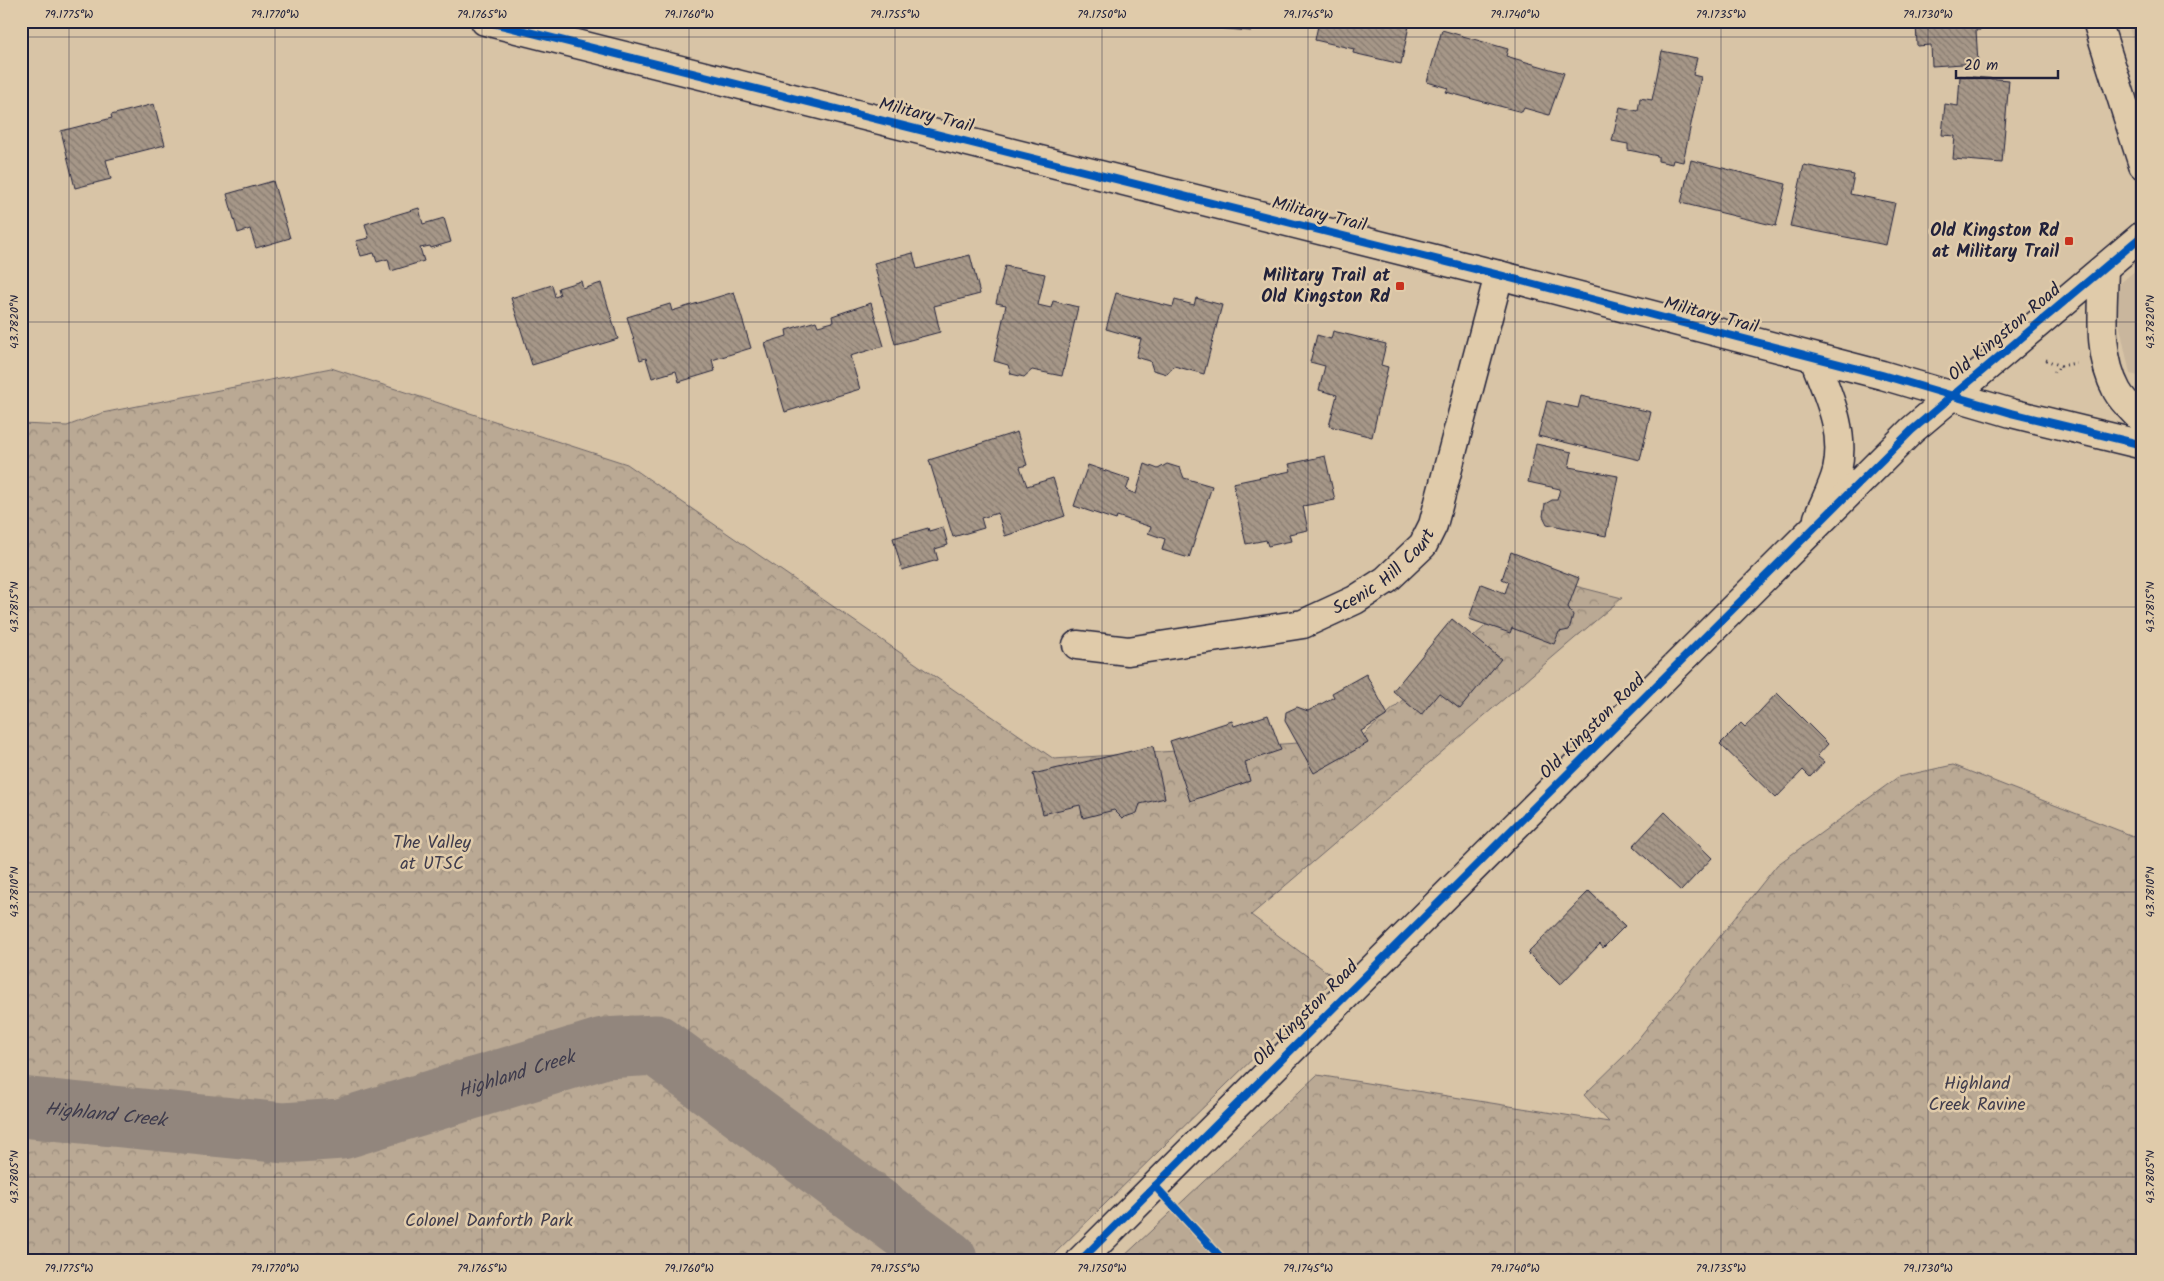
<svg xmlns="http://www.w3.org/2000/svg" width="2164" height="1281" viewBox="0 0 2164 1281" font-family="Kalam,sans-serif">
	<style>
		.built { fill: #c9b69d }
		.forest { fill: url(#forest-crowns); stroke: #6e6668 }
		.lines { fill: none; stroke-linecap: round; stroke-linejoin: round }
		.river { stroke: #92867d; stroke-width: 61 }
		.building { fill: url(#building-back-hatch); stroke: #22223b }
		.minor-casing { stroke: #22223b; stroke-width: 31 }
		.path { stroke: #22223b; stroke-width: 3; stroke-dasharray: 1 4; stroke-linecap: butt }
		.minor { stroke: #e0cbaa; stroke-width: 28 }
		.cycleway-casing { stroke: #e0cbaa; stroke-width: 11 }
		.cycleway { stroke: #0057b8; stroke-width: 8 }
		.ticks { fill: none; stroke: #22223b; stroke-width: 1; stroke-opacity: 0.45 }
		.poi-dot { fill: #c8321e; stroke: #e0cbaa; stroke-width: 2 }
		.labels { text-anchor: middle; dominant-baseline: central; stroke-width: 5; stroke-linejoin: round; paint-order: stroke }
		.street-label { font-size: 18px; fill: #22223b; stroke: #e0cbaa }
		.poi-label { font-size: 18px; font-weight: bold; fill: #22223b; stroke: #e0cbaa; text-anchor: end }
		.park-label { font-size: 18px; fill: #403d4d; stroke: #e0cbaa }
		.water-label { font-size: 19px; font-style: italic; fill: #3e3b4c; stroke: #e0cbaa }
		.neatline { fill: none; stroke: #22223b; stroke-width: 2 }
		.ticks-label { font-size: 12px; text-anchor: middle; fill: #22223b }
	</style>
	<defs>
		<pattern id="forest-crowns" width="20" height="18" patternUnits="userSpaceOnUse" patternTransform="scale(1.25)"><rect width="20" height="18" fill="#baa994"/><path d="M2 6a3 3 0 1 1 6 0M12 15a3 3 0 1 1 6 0" fill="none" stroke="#97897a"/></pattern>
		<pattern id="building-back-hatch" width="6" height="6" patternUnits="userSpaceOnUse" patternTransform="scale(1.25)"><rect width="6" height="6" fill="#a69788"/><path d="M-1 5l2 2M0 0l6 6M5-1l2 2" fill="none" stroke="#877b70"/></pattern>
	</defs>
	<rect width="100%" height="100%" fill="#d8c4a6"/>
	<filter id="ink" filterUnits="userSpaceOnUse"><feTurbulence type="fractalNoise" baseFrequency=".02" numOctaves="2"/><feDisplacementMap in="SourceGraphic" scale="10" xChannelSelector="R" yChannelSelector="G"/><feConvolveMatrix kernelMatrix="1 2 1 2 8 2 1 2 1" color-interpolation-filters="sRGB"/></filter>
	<g filter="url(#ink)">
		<g class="built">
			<path d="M 2127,21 L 2143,21 L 2143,75 Z"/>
			<path d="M 2143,264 L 2143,377 L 2130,374 L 2112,290 Z"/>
		</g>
		<g class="forest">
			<path d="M 331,368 L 627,464 L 1054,759 L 1359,739 L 1540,577 L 1622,598 L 1251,915 L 1335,978 L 1048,1260 L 21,1260 L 21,424 L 67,426 L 102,413 Z"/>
			<path d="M 1953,765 L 2143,840 L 2143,1260 L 1120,1260 L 1317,1075 L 1609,1122 L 1584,1095 L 1626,1054 L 1777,865 L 1898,777 Z"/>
		</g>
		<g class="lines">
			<path class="river" id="s1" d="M 21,1107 L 284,1133 L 341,1129 L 604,1048 L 656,1045 L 947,1260"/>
		</g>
		<g class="building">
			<path d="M 1158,21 L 1252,21 L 1251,31 L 1158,23 Z"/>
			<path d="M 1319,21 L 1410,21 L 1401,64 L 1353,53 L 1354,49 L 1315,40 Z"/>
			<path d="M 1916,21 L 1980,21 L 1980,30 L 1976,30 L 1978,63 L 1932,66 L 1931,45 L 1917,46 Z"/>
			<path d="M 1442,30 L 1508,49 L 1506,56 L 1564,73 L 1549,115 L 1524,108 L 1522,112 L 1446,92 L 1448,88 L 1427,82 Z"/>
			<path d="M 1662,51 L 1697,58 L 1693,75 L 1701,77 L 1683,162 L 1673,160 L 1672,164 L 1658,161 L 1658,156 L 1628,150 L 1628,144 L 1612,141 L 1620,107 L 1638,111 L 1640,98 L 1652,100 Z"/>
			<path d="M 1960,76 L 2009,80 L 2002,163 L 1953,159 L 1955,136 L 1942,135 L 1945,104 L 1958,106 Z"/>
			<path d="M 154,104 L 165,145 L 106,160 L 111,179 L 75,188 L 61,131 L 112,118 L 111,115 Z"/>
			<path d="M 1691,160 L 1786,184 L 1776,226 L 1681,203 Z"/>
			<path d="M 1804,165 L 1854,175 L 1850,194 L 1895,203 L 1886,245 L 1790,226 Z"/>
			<path d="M 273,181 L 290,238 L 256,248 L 250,229 L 238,233 L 227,194 Z"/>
			<path d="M 419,208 L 423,224 L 444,218 L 451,242 L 431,248 L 430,246 L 420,248 L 424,261 L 391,271 L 388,259 L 377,262 L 374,253 L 361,256 L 356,241 L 369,238 L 365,224 Z"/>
			<path d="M 913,253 L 917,269 L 970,255 L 980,294 L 934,306 L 940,332 L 895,344 L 874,263 Z"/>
			<path d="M 1005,266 L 1045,274 L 1038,305 L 1051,308 L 1053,301 L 1078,307 L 1062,376 L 1032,370 L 1024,377 L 1011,374 L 1008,365 L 994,361 L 1006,305 L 996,303 Z"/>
			<path d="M 581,281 L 583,289 L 601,283 L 618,339 L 532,365 L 511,298 L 552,285 L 555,297 L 560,295 L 558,288 Z"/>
			<path d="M 734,292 L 751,348 L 712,360 L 715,371 L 679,382 L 676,371 L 652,378 L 646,358 L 640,360 L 627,317 L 670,304 L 672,311 Z"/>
			<path d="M 1116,293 L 1173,307 L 1175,300 L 1194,305 L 1196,298 L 1222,305 L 1204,374 L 1174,366 L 1167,374 L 1153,370 L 1150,361 L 1136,357 L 1141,339 L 1106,329 Z"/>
			<path d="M 871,303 L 884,346 L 850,356 L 860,389 L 785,412 L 765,343 L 787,336 L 786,330 L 816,321 L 818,326 L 833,322 L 832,316 Z"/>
			<path d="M 1333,331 L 1386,344 L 1381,365 L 1388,367 L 1372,437 L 1329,426 L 1337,395 L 1319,390 L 1325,366 L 1310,362 L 1317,335 L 1331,339 Z"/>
			<path d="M 1581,396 L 1651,412 L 1640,460 L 1538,436 L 1547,401 L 1578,408 Z"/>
			<path d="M 1017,432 L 1027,465 L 1020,467 L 1027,486 L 1053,478 L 1065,516 L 1005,536 L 998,513 L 981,518 L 984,528 L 953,537 L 929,460 Z"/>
			<path d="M 1536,444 L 1572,452 L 1569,467 L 1618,476 L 1606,536 L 1547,524 L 1543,516 L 1545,504 L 1552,500 L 1557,500 L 1560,489 L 1528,482 Z"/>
			<path d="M 1325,456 L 1335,500 L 1303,506 L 1308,530 L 1289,534 L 1291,541 L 1268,546 L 1266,540 L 1246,544 L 1233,483 L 1291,471 L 1289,464 Z"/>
			<path d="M 1145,464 L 1158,469 L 1167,464 L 1180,468 L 1184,478 L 1212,486 L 1189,558 L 1162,550 L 1165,539 L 1148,533 L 1151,527 L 1117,516 L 1116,520 L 1074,506 L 1088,465 L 1130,479 L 1126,490 L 1136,494 Z"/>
			<path d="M 943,527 L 948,545 L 935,549 L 938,560 L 902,570 L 893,538 L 928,528 L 929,531 Z"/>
			<path d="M 1511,552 L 1579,578 L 1568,607 L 1573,615 L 1569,630 L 1559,632 L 1554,644 L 1512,628 L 1510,633 L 1469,619 L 1481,584 L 1505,593 L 1509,582 L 1502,579 Z"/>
			<path d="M 1452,619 L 1501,659 L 1460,709 L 1439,693 L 1421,715 L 1393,691 Z"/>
			<path d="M 1366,674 L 1388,715 L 1361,731 L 1368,743 L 1314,773 L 1285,721 L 1286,712 L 1297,707 L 1308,711 L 1334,697 L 1332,693 Z"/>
			<path d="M 1777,693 L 1828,744 L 1817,756 L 1824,762 L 1810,777 L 1803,770 L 1776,798 L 1720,744 L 1741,723 L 1745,727 Z"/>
			<path d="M 1268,715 L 1281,750 L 1245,762 L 1250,781 L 1190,801 L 1170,741 L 1232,721 L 1234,726 Z"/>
			<path d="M 1153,746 L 1165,798 L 1140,804 L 1137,813 L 1122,818 L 1114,810 L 1083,818 L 1080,805 L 1043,814 L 1033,774 Z"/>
			<path d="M 1665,812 L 1712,858 L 1681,891 L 1633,846 Z"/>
			<path d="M 1589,891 L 1625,926 L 1603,948 L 1600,944 L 1560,985 L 1528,953 Z"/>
		</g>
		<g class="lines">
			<g class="minor-casing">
				<g id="minor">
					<path d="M 485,21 L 1499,275 L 1882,375 L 2011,413 L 2143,445"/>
					<path d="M 2097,21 L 2143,165"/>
					<path d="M 2104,269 C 2103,310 2097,354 2117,391 C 2123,402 2135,412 2143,421"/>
					<path d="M 1814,359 C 1828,395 1846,431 1837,471 C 1833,487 1824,503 1818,518"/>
					<path id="s2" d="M 1077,645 L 1128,651 L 1303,624 L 1355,600 L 1386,580 L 1423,545 L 1433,525 L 1499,275"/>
					<path d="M 1081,1260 L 1912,430 L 2143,235"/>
				</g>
			</g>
			<g class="path">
				<path d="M 2046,360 L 2061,366 L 2054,372"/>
				<path d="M 2061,366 L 2076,363"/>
			</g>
			<use href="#minor" class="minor"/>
			<g class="cycleway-casing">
				<g id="cycleway">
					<path d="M 485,21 L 1499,275 L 1882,375 L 2011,413 L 2143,445"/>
					<path d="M 1155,1186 L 1223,1260"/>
					<path d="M 1081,1260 L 1912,430 L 2143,235"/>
				</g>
			</g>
			<use href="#cycleway" class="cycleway"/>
		</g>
	</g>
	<path class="ticks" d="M 69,21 L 69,1260M 275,21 L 275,1260M 482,21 L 482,1260M 689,21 L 689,1260M 895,21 L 895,1260M 1102,21 L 1102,1260M 1308,21 L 1308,1260M 1515,21 L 1515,1260M 1721,21 L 1721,1260M 1928,21 L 1928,1260M 2135,21 L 2135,1260M 21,37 L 2143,37M 21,322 L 2143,322M 21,607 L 2143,607M 21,892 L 2143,892M 21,1177 L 2143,1177"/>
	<g class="poi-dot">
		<rect x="2064" y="236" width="10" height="10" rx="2.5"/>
		<rect x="1395" y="281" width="10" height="10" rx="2.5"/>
	</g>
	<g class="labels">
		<g class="street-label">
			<text transform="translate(926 116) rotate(14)">Military Trail</text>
			<text transform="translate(1319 215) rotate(14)">Military Trail</text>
			<text transform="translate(1711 316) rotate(15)">Military Trail</text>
			<text transform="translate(2005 333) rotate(-40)">Old Kingston Road</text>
			<text stroke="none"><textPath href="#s2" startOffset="326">Scenic Hill Court</textPath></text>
			<text transform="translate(1593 727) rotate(-45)">Old Kingston Road</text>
			<text transform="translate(1306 1014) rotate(-45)">Old Kingston Road</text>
		</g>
		<g class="poi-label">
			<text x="2059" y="231">Old Kingston Rd<tspan x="2059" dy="21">at Military Trail</tspan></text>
			<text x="1390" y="276">Military Trail at<tspan x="1390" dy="21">Old Kingston Rd</tspan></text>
		</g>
		<g class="park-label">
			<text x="432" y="843">The Valley<tspan x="432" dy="21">at UTSC</tspan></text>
			<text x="1977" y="1084">Highland<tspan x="1977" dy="21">Creek Ravine</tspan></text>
			<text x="489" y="1221">Colonel Danforth Park</text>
		</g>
		<g class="water-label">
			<text stroke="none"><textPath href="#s1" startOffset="505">Highland Creek</textPath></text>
			<text stroke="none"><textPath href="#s1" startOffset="85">Highland Creek</textPath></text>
		</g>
	</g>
	<rect width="2164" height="1281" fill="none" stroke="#e0cbaa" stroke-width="55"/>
	<path d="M1956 70v8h102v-8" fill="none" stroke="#22223b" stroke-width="2.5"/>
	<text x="1964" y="70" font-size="15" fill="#22223b" stroke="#e0cbaa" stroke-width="4" paint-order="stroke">20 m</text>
	<rect x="28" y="28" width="2108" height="1226" class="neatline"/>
	<g class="ticks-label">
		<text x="69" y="18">79.1775°W</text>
		<text x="275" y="18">79.1770°W</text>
		<text x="482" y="18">79.1765°W</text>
		<text x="689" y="18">79.1760°W</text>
		<text x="895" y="18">79.1755°W</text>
		<text x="1102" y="18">79.1750°W</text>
		<text x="1308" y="18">79.1745°W</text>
		<text x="1515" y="18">79.1740°W</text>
		<text x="1721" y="18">79.1735°W</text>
		<text x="1928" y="18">79.1730°W</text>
		<text transform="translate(14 322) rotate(-90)" y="4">43.7820°N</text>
		<text transform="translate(2150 322) rotate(-90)" y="4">43.7820°N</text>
		<text transform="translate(14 607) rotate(-90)" y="4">43.7815°N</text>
		<text transform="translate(2150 607) rotate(-90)" y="4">43.7815°N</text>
		<text transform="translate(14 892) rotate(-90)" y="4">43.7810°N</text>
		<text transform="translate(2150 892) rotate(-90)" y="4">43.7810°N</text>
		<text transform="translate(14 1177) rotate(-90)" y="4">43.7805°N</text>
		<text transform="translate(2150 1177) rotate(-90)" y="4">43.7805°N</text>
		<text x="69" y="1272">79.1775°W</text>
		<text x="275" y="1272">79.1770°W</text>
		<text x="482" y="1272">79.1765°W</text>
		<text x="689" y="1272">79.1760°W</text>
		<text x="895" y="1272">79.1755°W</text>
		<text x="1102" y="1272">79.1750°W</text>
		<text x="1308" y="1272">79.1745°W</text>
		<text x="1515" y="1272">79.1740°W</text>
		<text x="1721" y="1272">79.1735°W</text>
		<text x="1928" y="1272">79.1730°W</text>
	</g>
</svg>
